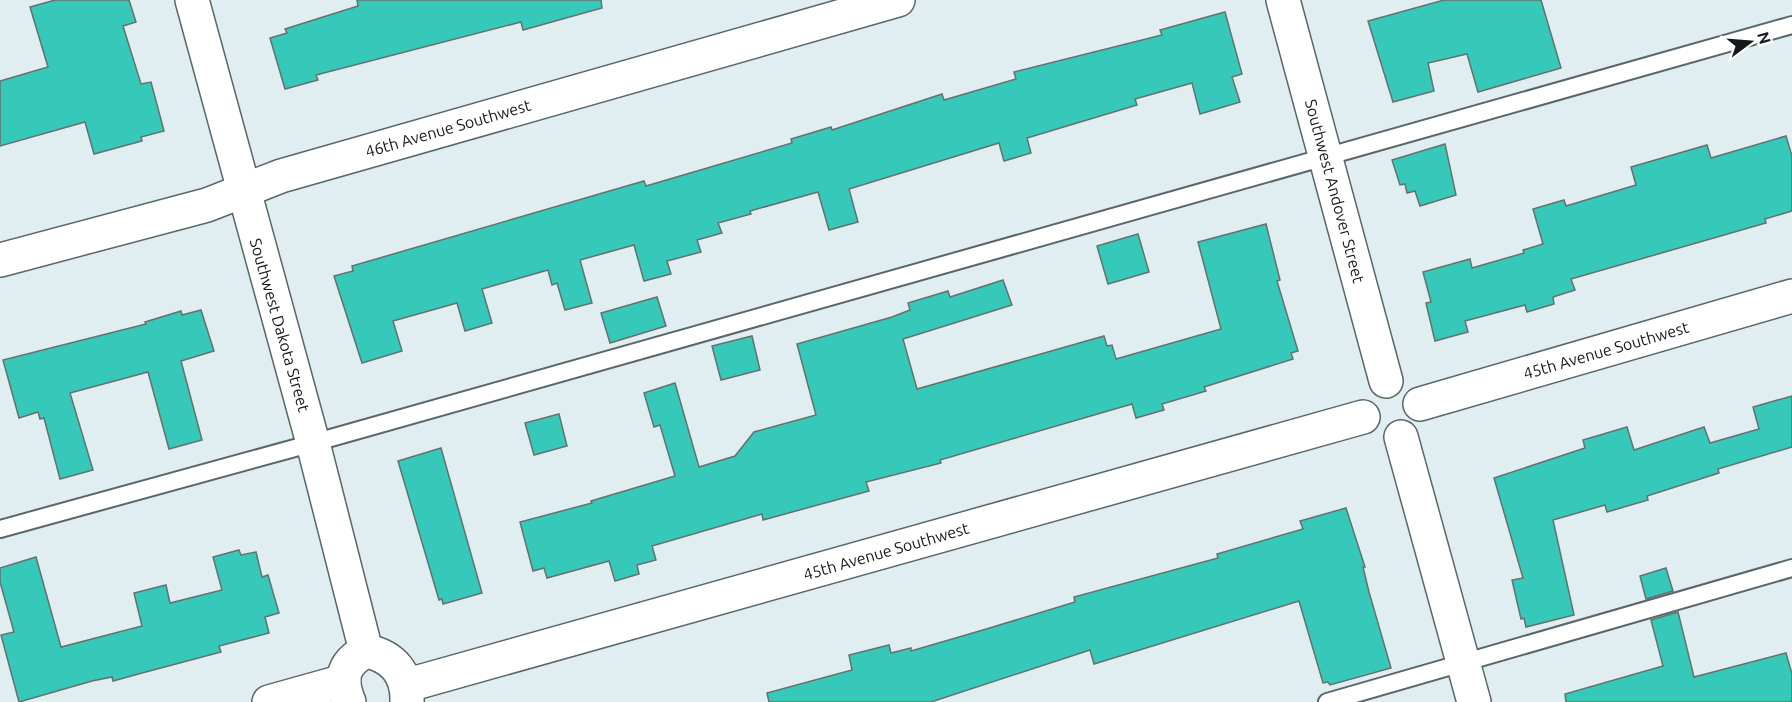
<svg xmlns="http://www.w3.org/2000/svg" width="1792" height="702" viewBox="0 0 1792 702" font-family="Ubuntu,sans-serif">
	<style>
		.building { fill: #36c9b9; stroke: #64716f; stroke-width: 1.5 }
		.lines { fill: none; stroke-linecap: round; stroke-linejoin: round }
		.service-casing { stroke: #5a6669; stroke-width: 20 }
		.minor-casing { stroke: #5a6669; stroke-width: 36 }
		.service { stroke: #fff; stroke-width: 16 }
		.minor { stroke: #fff; stroke-width: 33 }
		.labels { text-anchor: middle; dominant-baseline: central; stroke-width: 4.5; stroke-linejoin: round; paint-order: stroke }
		.street-label { font-size: 16px; fill: #14191b; stroke: #fff }
	</style>
	<rect width="100%" height="100%" fill="#e0eef2"/>
	<g class="building">
		<path d="M 55,0 L 129,0 L 136,22 L 123,26 L 141,84 L 151,82 L 164,131 L 141,137 L 142,141 L 94,154 L 85,122 L 0,146 L 0,81 L 48,67 L 30,7 Z"/>
		<path d="M 357,0 L 601,0 L 602,8 L 523,30 L 521,22 L 316,75 L 318,80 L 285,89 L 270,38 L 287,33 L 285,29 L 358,6 Z"/>
		<path d="M 1444,0 L 1541,0 L 1561,68 L 1478,92 L 1467,54 L 1428,63 L 1434,91 L 1393,102 L 1368,21 Z"/>
		<path d="M 1225,12 L 1242,74 L 1232,77 L 1240,102 L 1200,114 L 1192,83 L 1135,99 L 1137,105 L 1027,138 L 1031,153 L 1004,161 L 999,143 L 849,189 L 858,222 L 829,230 L 818,192 L 750,211 L 751,214 L 718,223 L 722,233 L 697,240 L 701,252 L 667,261 L 671,274 L 644,281 L 634,245 L 580,260 L 592,303 L 565,310 L 557,283 L 552,285 L 548,270 L 482,289 L 492,323 L 465,331 L 457,303 L 393,321 L 402,351 L 362,363 L 334,276 L 353,271 L 352,266 L 644,181 L 646,186 L 792,143 L 791,139 L 831,127 L 832,130 L 942,94 L 944,100 L 1016,79 L 1014,72 L 1162,35 L 1160,30 Z"/>
		<path d="M 1786,136 L 1792,156 L 1792,211 L 1765,219 L 1766,223 L 1571,279 L 1575,290 L 1553,297 L 1554,304 L 1527,312 L 1525,305 L 1465,321 L 1468,332 L 1435,341 L 1426,303 L 1431,302 L 1423,272 L 1470,259 L 1472,268 L 1524,253 L 1523,250 L 1543,244 L 1533,209 L 1564,200 L 1566,206 L 1636,185 L 1631,167 L 1707,145 L 1711,158 Z"/>
		<path d="M 1445,144 L 1456,195 L 1420,206 L 1415,191 L 1407,193 L 1405,184 L 1400,185 L 1392,160 Z"/>
		<path d="M 1266,224 L 1280,280 L 1277,281 L 1298,351 L 1291,353 L 1293,359 L 1204,387 L 1206,391 L 1162,404 L 1164,410 L 1136,418 L 1132,404 L 940,460 L 941,463 L 866,482 L 869,491 L 763,520 L 762,514 L 652,546 L 656,560 L 637,565 L 639,574 L 615,581 L 609,561 L 547,578 L 544,568 L 533,571 L 520,522 L 592,503 L 591,501 L 675,476 L 660,425 L 654,427 L 644,393 L 675,383 L 699,467 L 735,456 L 754,432 L 816,415 L 797,344 L 892,317 L 910,310 L 908,303 L 948,291 L 950,297 L 1003,280 L 1012,305 L 903,339 L 917,389 L 1104,336 L 1107,346 L 1112,345 L 1116,359 L 1221,329 L 1198,242 Z"/>
		<path d="M 1138,234 L 1149,272 L 1108,284 L 1097,246 Z"/>
		<path d="M 657,297 L 666,326 L 610,343 L 601,313 Z"/>
		<path d="M 201,310 L 214,351 L 181,361 L 202,440 L 169,449 L 148,372 L 70,393 L 93,470 L 60,479 L 44,418 L 40,419 L 38,412 L 19,418 L 3,360 L 146,324 L 145,322 L 181,311 L 182,315 Z"/>
		<path d="M 752,336 L 760,370 L 721,380 L 712,346 Z"/>
		<path d="M 1792,396 L 1792,447 L 1718,469 L 1719,473 L 1647,496 L 1648,500 L 1607,512 L 1605,505 L 1553,520 L 1574,615 L 1526,627 L 1524,618 L 1521,619 L 1512,580 L 1523,578 L 1494,478 L 1585,448 L 1583,440 L 1627,427 L 1634,450 L 1704,427 L 1710,443 L 1759,429 L 1753,407 Z"/>
		<path d="M 559,414 L 567,446 L 534,455 L 525,423 Z"/>
		<path d="M 441,448 L 482,593 L 443,604 L 442,599 L 439,600 L 398,461 Z"/>
		<path d="M 1346,508 L 1365,567 L 1363,567 L 1369,592 L 1391,668 L 1330,685 L 1328,682 L 1323,683 L 1299,601 L 1094,664 L 1090,650 L 931,702 L 769,702 L 767,693 L 852,670 L 849,655 L 889,645 L 891,653 L 911,648 L 911,651 L 983,630 L 1075,602 L 1074,597 L 1218,558 L 1217,554 L 1303,529 L 1300,521 Z"/>
		<path d="M 239,550 L 241,555 L 256,552 L 262,577 L 268,575 L 279,613 L 265,617 L 269,633 L 219,646 L 221,652 L 142,673 L 113,681 L 112,677 L 92,681 L 19,702 L 1,635 L 14,632 L 0,582 L 0,568 L 36,557 L 61,647 L 142,626 L 134,593 L 166,585 L 170,603 L 222,590 L 213,557 Z"/>
		<path d="M 1666,568 L 1673,591 L 1646,599 L 1640,576 Z"/>
		<path d="M 1678,612 L 1694,677 L 1786,653 L 1792,674 L 1792,702 L 1566,702 L 1565,694 L 1663,666 L 1651,620 Z"/>
	</g>
	<g class="lines">
		<g class="service-casing">
			<g id="service">
				<path d="M 0,529 L 313,443 L 1792,25"/>
				<path d="M 1327,702 L 1792,568"/>
			</g>
		</g>
		<g class="minor-casing">
			<g id="minor">
				<path d="M 192,0 L 313,443 L 366,651"/>
				<path d="M 1283,0 L 1386,381"/>
				<path d="M 0,260 L 207,205 L 281,176 L 898,0"/>
				<path d="M 1420,404 L 1792,296"/>
				<path d="M 1401,437 L 1474,702"/>
				<path d="M 408,685 L 1363,417"/>
				<path d="M 269,702 L 344,681"/>
				<path d="M 349,702 C 339,678 343,663 366,651 C 394,656 408,675 407,702"/>
			</g>
		</g>
		<use href="#service" class="service"/>
		<use href="#minor" class="minor"/>
	</g>
	<g class="labels">
		<g class="street-label">
			<text transform="translate(448 128) rotate(-16)">46th Avenue Southwest</text>
			<text transform="translate(1335 191) rotate(75)">Southwest Andover Street</text>
			<text transform="translate(280 325) rotate(74)">Southwest Dakota Street</text>
			<text transform="translate(1606 350) rotate(-16)">45th Avenue Southwest</text>
			<text transform="translate(886 551) rotate(-16)">45th Avenue Southwest</text>
		</g>
	</g>
	<g transform="translate(1750 42) rotate(74)" stroke="#ffffff" stroke-width="4.5" paint-order="stroke">
	<path d="M0-4.5L10 22L0 15L-10 22Z" fill="#14191b"/>
	<text y="-9" font-size="16" font-weight="bold" text-anchor="middle" fill="#14191b">N</text>
	</g>
</svg>
